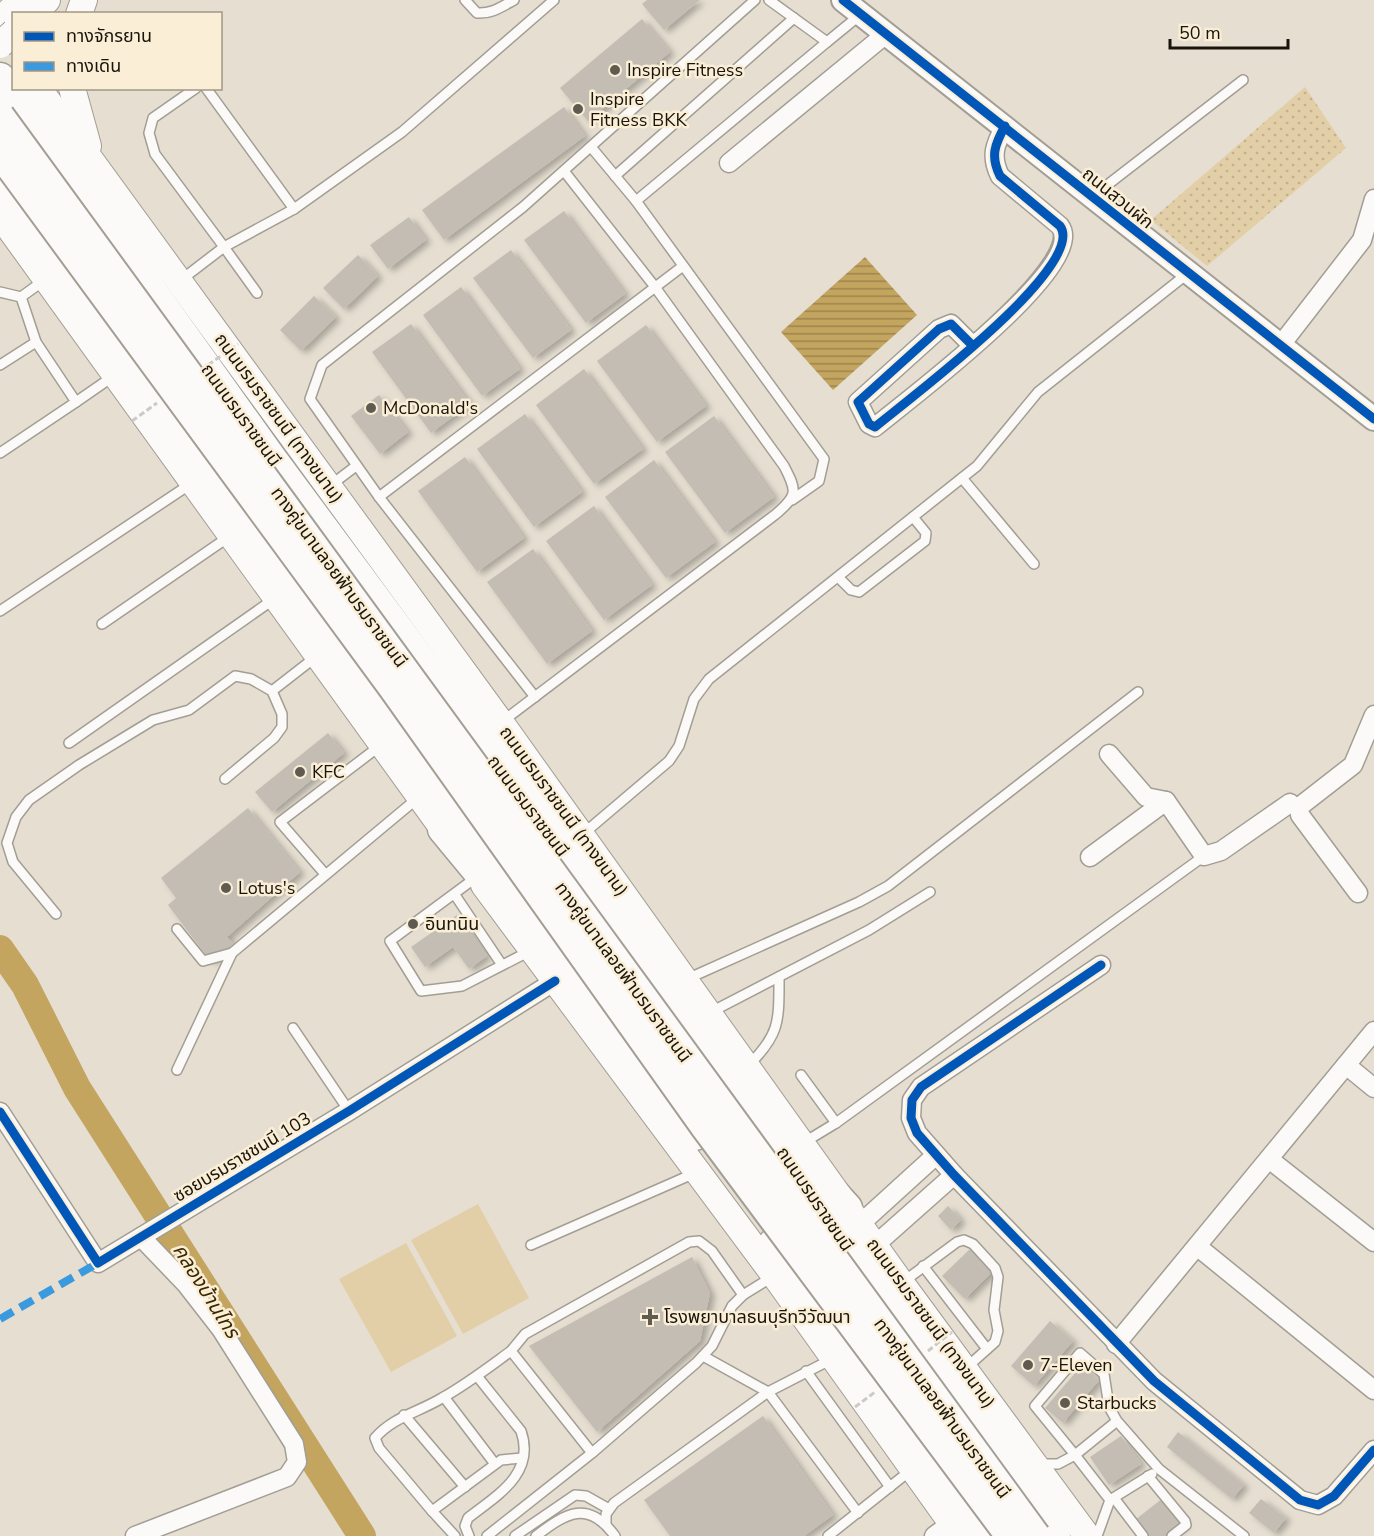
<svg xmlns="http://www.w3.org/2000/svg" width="1374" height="1536" viewBox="0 0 1374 1536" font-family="'Nunito Sans','Noto Sans Thai',sans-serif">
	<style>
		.grass { fill: url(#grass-dots) }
		.garden { fill: #e3cfa7 }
		.water { fill: url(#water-rules) }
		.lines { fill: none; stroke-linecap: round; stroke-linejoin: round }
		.river { stroke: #c3a560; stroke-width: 28 }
		.building { fill: #c3bdb3; filter: url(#shadow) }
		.service-casing { stroke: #a39e94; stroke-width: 12 }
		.minor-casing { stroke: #a39e94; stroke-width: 21 }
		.tertiary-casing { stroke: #a39e94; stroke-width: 26 }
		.secondary-casing { stroke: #a39e94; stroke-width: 28 }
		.trunk-casing { stroke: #a39e94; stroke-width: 33 }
		.service { stroke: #fbfaf8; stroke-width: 9 }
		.minor { stroke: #fbfaf8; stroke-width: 18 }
		.tertiary { stroke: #fbfaf8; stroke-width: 22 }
		.secondary { stroke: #fbfaf8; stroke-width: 26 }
		.trunk { stroke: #fbfaf8; stroke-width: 30 }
		.secondary-bridge-casing { stroke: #a39e94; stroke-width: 28; stroke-linecap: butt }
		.primary-bridge-casing { stroke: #a39e94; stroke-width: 32; stroke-linecap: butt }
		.path-bridge { stroke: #cccac6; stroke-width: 3; stroke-dasharray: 6 3; stroke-linecap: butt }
		.secondary-bridge { stroke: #fbfaf8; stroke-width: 26 }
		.primary-bridge { stroke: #fbfaf8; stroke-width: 28 }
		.quiet { stroke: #3b9ade; stroke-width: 8; stroke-dasharray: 15 8; stroke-linecap: butt }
		.cycleway-casing { stroke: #fbeed6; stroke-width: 13 }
		.cycleway { stroke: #0057b8; stroke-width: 9 }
		.poi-dot { fill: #605b50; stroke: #fbeed6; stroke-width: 2 }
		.labels { text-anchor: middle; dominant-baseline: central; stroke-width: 5; stroke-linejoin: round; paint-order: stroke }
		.poi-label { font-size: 18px; fill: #18140b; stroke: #fbeed6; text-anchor: start }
		.street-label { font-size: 18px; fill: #18140b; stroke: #fbeed6 }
		.water-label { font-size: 20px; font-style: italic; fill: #392700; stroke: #fbeed6 }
	</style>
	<defs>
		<pattern id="grass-dots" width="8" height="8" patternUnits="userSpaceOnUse" patternTransform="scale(1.5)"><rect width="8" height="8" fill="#e3cfa7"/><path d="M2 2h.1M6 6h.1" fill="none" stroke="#c2b18e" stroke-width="1.8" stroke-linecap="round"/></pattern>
		<pattern id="water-rules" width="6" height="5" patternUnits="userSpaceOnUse" patternTransform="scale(1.5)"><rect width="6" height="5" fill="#c3a560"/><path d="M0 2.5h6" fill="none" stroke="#9d854d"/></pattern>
		<filter id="shadow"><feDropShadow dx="5" dy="3" stdDeviation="3" flood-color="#0004"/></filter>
	</defs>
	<rect width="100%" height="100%" fill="#e5ded1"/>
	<path class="grass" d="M 1305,87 L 1346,148 L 1207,266 L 1151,220 Z"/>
	<g class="garden">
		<path d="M 478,1204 L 529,1298 L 463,1334 L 411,1240 Z"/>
		<path d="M 406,1243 L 457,1336 L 391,1372 L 339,1279 Z"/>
	</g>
	<path class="water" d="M 865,257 L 917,315 L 833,390 L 781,332 Z"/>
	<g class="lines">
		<path class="river" d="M 0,949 L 25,985 L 77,1088 L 362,1536"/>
	</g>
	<g class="building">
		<path d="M 647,0 L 700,0 L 664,30 L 642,4 Z"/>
		<path d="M 642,19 L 670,52 L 588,121 L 560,88 Z"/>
		<path d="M 564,107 L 585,136 L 444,240 L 422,210 Z"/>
		<path d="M 564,211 L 625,294 L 586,323 L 524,240 Z"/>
		<path d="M 409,217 L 426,240 L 388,269 L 370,245 Z"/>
		<path d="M 511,250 L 571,330 L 533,358 L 473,278 Z"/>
		<path d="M 358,255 L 378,276 L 344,309 L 323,288 Z"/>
		<path d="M 461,287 L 520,369 L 482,396 L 423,315 Z"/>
		<path d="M 314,296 L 336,317 L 301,351 L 280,330 Z"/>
		<path d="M 411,324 L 470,404 L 431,433 L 372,352 Z"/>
		<path d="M 646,325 L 706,406 L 657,442 L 597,361 Z"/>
		<path d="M 584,369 L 643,449 L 594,484 L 536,405 Z"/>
		<path d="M 379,395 L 408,432 L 380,454 L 351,416 Z"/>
		<path d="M 525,414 L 582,492 L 534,527 L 477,449 Z"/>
		<path d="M 714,416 L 774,497 L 725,533 L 665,452 Z"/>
		<path d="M 465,457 L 524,538 L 477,572 L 418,491 Z"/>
		<path d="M 654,460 L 715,542 L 666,578 L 605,497 Z"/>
		<path d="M 594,506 L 652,585 L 604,620 L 546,541 Z"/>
		<path d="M 533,549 L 592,631 L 547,664 L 487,582 Z"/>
		<path d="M 328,733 L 344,753 L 272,812 L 255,792 Z"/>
		<path d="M 248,808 L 300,872 L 227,937 L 233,944 L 211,962 L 168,905 L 176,898 L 161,878 Z"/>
		<path d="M 457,915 L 487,956 L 469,969 L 453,947 L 425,967 L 411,947 Z"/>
		<path d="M 948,1206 L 961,1220 L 951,1230 L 938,1216 Z"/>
		<path d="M 971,1248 L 993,1271 L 965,1299 L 942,1276 Z"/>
		<path d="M 692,1257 L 710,1293 L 700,1341 L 597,1432 L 529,1346 Z"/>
		<path d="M 1050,1321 L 1073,1341 L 1034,1386 L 1011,1366 Z"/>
		<path d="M 1082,1365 L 1099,1380 L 1063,1423 L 1045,1408 Z"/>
		<path d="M 763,1416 L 833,1515 L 804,1536 L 670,1536 L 644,1500 Z"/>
		<path d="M 1178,1432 L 1244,1485 L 1232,1499 L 1167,1447 Z"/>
		<path d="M 1121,1436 L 1141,1464 L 1109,1485 L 1090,1457 Z"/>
		<path d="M 1163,1498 L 1184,1524 L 1169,1536 L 1148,1536 L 1135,1520 Z"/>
		<path d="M 1261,1499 L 1286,1518 L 1274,1533 L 1249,1513 Z"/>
	</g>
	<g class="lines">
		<g class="service-casing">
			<g id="service">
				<path d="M 465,0 L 477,13 C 492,14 501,7 514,0"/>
				<path d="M 827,42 L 860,15"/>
				<path d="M 206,88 L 294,209"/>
				<path d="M 591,147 L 636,201 L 824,459 L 819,481 L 792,500"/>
				<path d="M 615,176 L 794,18"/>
				<path d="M 1093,196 L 1243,80"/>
				<path d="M 636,201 L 827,42 L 769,0"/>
				<path d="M 181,280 L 224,247 L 155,154 L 149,133 L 153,118 L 196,88"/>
				<path d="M 0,292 L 21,297 L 36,342 L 76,402 L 0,453"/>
				<path d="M 257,293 L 224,247 L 294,209 L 402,132 L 554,0"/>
				<path d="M 21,297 L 46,279"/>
				<path d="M 0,365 L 36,342"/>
				<path d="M 76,402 L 115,375"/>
				<path d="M 962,478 L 1034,564"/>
				<path d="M 331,485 L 356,466"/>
				<path d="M 379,497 L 683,266"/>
				<path d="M 838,577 L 851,590 L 859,592 L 925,541 L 926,533 L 913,517"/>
				<path d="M 0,611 L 192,483"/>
				<path d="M 102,624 L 230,536"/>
				<path d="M 272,691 L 317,656"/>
				<path d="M 535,697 L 379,497 L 310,399 L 322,365 L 523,207 L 755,0"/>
				<path d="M 503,721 L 776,514 C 798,495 797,491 784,466 L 655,287 L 564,171"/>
				<path d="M 69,743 L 274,599"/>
				<path d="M 583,834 L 669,761 L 679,746 L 694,699 L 709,679 L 977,466 L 1038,392 L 1187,274"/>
				<path d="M 325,874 L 280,822 L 381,745"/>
				<path d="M 478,876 L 390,941 L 421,991 L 462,986 L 530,951"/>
				<path d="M 455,895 L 502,965"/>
				<path d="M 56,914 L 13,862 L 7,843 L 16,817 L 29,800 L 79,765 L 153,720 L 189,710 L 235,676 L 251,679 L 272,691 L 282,714 L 282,727 L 274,738 L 225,779"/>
				<path d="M 177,929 L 203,961 L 232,953"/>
				<path d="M 687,979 L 859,902 L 888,886 L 1138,692"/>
				<path d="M 711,1012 L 869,930 L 930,892"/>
				<path d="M 293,1028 L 349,1111"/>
				<path d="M 748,1066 C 780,1034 779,1022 779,977"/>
				<path d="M 177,1070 L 232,953 L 419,797"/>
				<path d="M 801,1075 L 836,1123"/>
				<path d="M 803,1143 L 836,1123 L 1204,856"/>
				<path d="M 531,1245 L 695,1173"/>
				<path d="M 923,1266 L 987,1349"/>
				<path d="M 903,1282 L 957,1242 L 964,1240 L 973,1244 L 995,1268 L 998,1277 L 994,1310 L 998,1331 L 995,1342 L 966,1368"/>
				<path d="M 703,1356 L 768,1392 L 858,1513"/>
				<path d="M 806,1371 L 890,1487"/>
				<path d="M 444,1397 L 495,1464"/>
				<path d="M 404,1415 L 465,1487"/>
				<path d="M 1117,1421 L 1109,1407 L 1104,1374 L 1080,1353 L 1035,1406 L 1075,1455 L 1117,1421 L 1159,1469 L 1244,1536"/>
				<path d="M 592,1453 L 511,1351 L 525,1334 L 689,1242 L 699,1241 L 712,1251 L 743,1295"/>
				<path d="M 1040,1464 L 1058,1464 L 1075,1455 L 1110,1500 L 1097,1536"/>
				<path d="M 1148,1476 L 1185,1521 L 1186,1525 L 1172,1536"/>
				<path d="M 1114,1498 L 1143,1536"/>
				<path d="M 1110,1500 L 1152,1474"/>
				<path d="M 432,1511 L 379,1448 L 375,1438 C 393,1417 419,1412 442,1398 C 467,1384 489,1367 511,1351"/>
				<path d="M 606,1524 L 606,1514 L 614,1503 L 768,1392 L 832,1359"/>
				<path d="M 455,1536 L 432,1511 L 501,1460 L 522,1458"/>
				<path d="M 469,1536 L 465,1526 L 468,1518 C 496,1496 536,1474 521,1431 L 477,1376"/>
				<path d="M 487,1536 L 592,1453 L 696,1363 L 712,1346 L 732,1306 L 743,1295 L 772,1277"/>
				<path d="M 515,1536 L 575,1495 L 586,1496 L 609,1509"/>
				<path d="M 536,1536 C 566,1513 588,1499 615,1536"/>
				<path d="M 828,1536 L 911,1470"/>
			</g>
		</g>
		<g class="minor-casing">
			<g id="minor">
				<path d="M 729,163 L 886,34"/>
				<path d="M 973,346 L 951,324 L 939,329 L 858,402 L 869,424 L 875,427 C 905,402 1089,265 1060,226 L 1000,176 C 990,156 995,144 1005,126"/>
				<path d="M 1280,346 L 1362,240 L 1374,199"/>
				<path d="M 1109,754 L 1146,797 L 1166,801 L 1204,856 L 1221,851 L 1290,803"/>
				<path d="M 1090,857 L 1166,801"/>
				<path d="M 1358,893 L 1300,815 L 1299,807 L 1353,765 L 1374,715"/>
				<path d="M 1101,965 L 921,1087 L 912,1100 L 911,1118 L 917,1133 L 954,1175 L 1154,1381 L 1300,1500 L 1318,1505 L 1334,1496 L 1374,1450"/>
				<path d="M 1346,1065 L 1374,1088"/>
				<path d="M 0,1112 L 98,1263 L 349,1111 L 555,981"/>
				<path d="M 1269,1159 L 1374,1242"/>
				<path d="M 859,1225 L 936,1155"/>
				<path d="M 874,1246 L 954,1175"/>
				<path d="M 1198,1247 L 1374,1390"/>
				<path d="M 1116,1344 L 1374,1031"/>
				<path d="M 135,1536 L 287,1477 L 297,1462 L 294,1444 L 221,1329 L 186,1284 L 141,1237"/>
				<path d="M 934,1536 L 952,1523"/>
			</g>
		</g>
		<g class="tertiary-casing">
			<path id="tertiary" d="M 843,0 L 1374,419"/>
		</g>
		<g class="secondary-casing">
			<g id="secondary">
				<path d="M 33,14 L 47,0"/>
				<path d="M 79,14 L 84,0"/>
				<path d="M 0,21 L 21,0"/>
				<path d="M 38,88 L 501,723 L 901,1283 L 1087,1536"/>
				<path d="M 72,88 L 88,146"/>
				<path d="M 0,215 L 454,844"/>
				<path d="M 484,885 L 775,1276 L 961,1536"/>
			</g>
		</g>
		<g class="trunk-casing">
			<g id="trunk">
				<path d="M 0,78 L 271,458 L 737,1086 L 866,1275 L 1055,1536"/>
				<path d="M 0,182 L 183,429 L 645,1067"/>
				<path d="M 443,829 L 500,898"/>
				<path d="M 628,1054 L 695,1135"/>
				<path d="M 815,1173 L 847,1208"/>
				<path d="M 774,1243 L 989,1536"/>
			</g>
		</g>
		<use href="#service" class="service"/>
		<use href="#minor" class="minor"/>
		<use href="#tertiary" class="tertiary"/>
		<use href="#secondary" class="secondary"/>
		<use href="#trunk" class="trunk"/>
		<g class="secondary-bridge-casing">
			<path id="secondary-bridge" d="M 0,45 L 14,32"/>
		</g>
		<g class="primary-bridge-casing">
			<g id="primary-bridge">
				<path d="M 0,116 C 348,587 688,1064 1036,1536"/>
				<path d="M 0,153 L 393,688 L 705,1127 L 1010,1536"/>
			</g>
		</g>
		<g class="path-bridge">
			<path d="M 208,365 L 238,344"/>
			<path d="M 132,421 L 157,403"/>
			<path d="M 928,1351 L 952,1332"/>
			<path d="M 855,1407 L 875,1392"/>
		</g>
		<use href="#secondary-bridge" class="secondary-bridge"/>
		<use href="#primary-bridge" class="primary-bridge"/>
		<path class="quiet" d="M 0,1319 L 98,1263"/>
		<g class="cycleway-casing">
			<g id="cycleway">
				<path d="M 843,0 L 1374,419"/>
				<path d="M 973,346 L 951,324 L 939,329 L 858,402 L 869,424 L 875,427 C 905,402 1089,265 1060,226 L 1000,176 C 990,156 995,144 1005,126"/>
				<path d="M 1101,965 L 921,1087 L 912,1100 L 911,1118 L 917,1133 L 954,1175 L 1154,1381 L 1300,1500 L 1318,1505 L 1334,1496 L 1374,1450"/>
				<path d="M 0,1112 L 98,1263 L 349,1111 L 555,981"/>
			</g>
		</g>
		<use href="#cycleway" class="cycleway"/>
	</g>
	<g class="poi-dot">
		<circle cx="615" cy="70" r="6"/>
		<circle cx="578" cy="109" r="6"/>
		<circle cx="371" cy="408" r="6"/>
		<circle cx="300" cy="772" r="6"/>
		<circle cx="226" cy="888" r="6"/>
		<circle cx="413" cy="924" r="6"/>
		<path d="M647 1308h6v6h6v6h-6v6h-6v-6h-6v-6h6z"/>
		<circle cx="1028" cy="1365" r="6"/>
		<circle cx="1065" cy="1403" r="6"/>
	</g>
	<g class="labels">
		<g class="poi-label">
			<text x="627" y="70">Inspire Fitness</text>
			<text x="590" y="99">Inspire<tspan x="590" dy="21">Fitness BKK</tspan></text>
			<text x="383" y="408">McDonald's</text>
			<text x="312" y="772">KFC</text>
			<text x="238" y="888">Lotus's</text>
			<text x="425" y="924">อินทนิน</text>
			<text x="664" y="1317">โรงพยาบาลธนบุรีทวีวัฒนา</text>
			<text x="1040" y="1365">7-Eleven</text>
			<text x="1077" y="1403">Starbucks</text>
		</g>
		<g class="street-label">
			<text transform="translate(1118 198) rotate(39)">ถนนสวนผัก</text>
			<text transform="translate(241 415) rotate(54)">ถนนบรมราชชนนี</text>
			<text transform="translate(279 418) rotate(54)">ถนนบรมราชชนนี (ทางขนาน)</text>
			<text transform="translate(339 577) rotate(54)">ทางคู่ขนานลอยฟ้าบรมราชชนนี</text>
			<text transform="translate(528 806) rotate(53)">ถนนบรมราชชนนี</text>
			<text transform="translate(564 811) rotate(54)">ถนนบรมราชชนนี (ทางขนาน)</text>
			<text transform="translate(623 972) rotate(54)">ทางคู่ขนานลอยฟ้าบรมราชชนนี</text>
			<text transform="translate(242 1157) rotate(-31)">ซอยบรมราชชนนี 103</text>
			<text transform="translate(815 1199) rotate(56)">ถนนบรมราชชนนี</text>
			<text transform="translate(931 1323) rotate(54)">ถนนบรมราชชนนี (ทางขนาน)</text>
			<text transform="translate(942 1408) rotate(54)">ทางคู่ขนานลอยฟ้าบรมราชชนนี</text>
		</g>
		<g class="water-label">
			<text transform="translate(206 1291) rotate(58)">คลองบ้านไทร</text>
		</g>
	</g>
	<rect x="12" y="12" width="210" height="78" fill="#fbeed6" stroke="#a09785" stroke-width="1.5"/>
	<rect x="24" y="32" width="30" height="9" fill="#0057b8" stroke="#a09785" stroke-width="1.5"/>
	<text x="66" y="42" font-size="18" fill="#18140b">ทางจักรยาน</text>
	<rect x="24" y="62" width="30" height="9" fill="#3b9ade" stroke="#a09785" stroke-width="1.5"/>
	<text x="66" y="72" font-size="18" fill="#18140b">ทางเดิน</text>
	<path d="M1170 39v9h118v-9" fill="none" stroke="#18140b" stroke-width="3"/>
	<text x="1179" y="39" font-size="18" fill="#18140b" stroke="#fbeed6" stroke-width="4.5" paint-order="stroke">50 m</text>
</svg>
